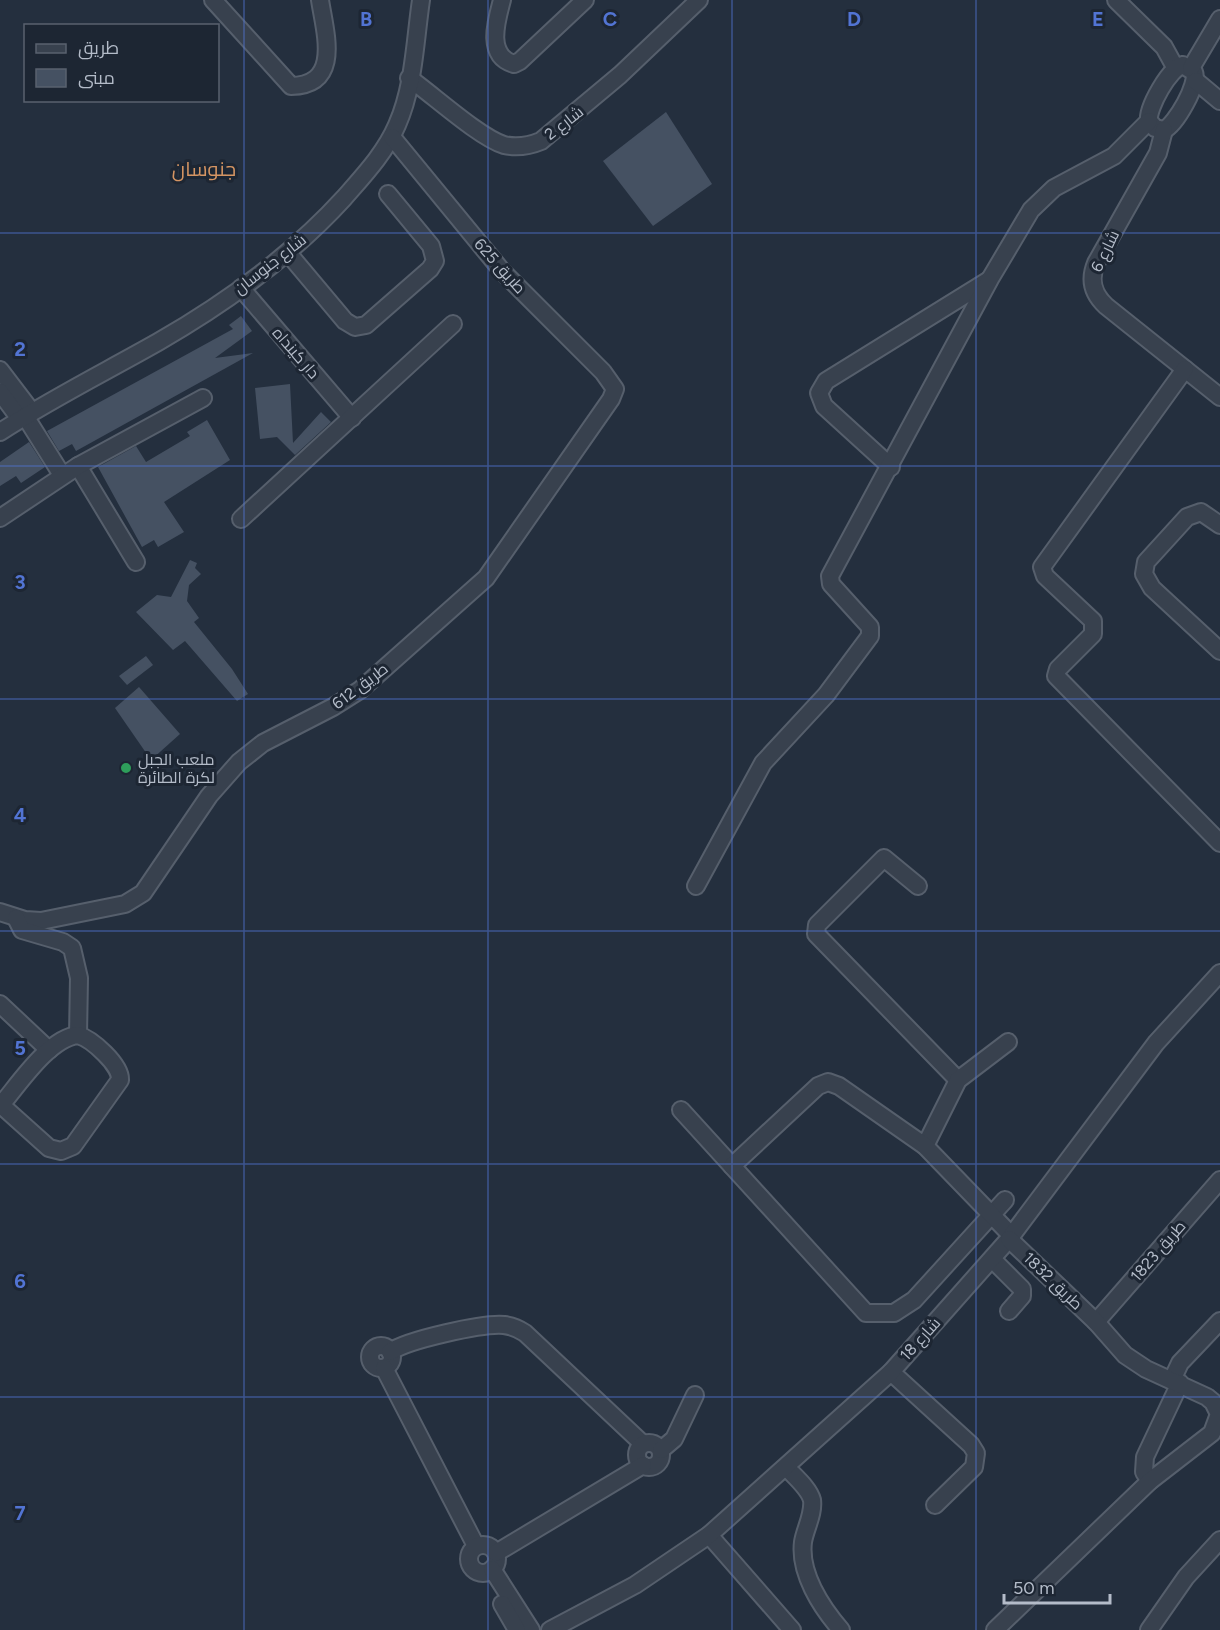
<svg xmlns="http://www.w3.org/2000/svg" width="1220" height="1630" viewBox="0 0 1220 1630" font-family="Figtree,Cairo,sans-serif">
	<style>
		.building { fill: #455162 }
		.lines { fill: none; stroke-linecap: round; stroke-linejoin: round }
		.street-casing { stroke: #565f6c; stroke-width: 20 }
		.street { stroke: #38414e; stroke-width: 16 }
		.grid { fill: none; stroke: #5274d3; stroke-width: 1.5; stroke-opacity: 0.55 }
		.leisure-dot { fill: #2e9e5b; stroke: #1d2633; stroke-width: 2 }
		.labels { text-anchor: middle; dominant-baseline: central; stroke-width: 6; stroke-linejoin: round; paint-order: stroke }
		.street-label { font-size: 16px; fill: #b4bcc9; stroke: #1d2633 }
		.poi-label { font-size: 16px; fill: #b4bcc9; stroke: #1d2633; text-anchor: start }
		.quarter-label { font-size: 20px; fill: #d59563; stroke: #1d2633 }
		.grid-label { font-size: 20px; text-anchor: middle; font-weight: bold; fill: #5274d3; stroke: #1d2633; stroke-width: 6; stroke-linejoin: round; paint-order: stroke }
	</style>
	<rect width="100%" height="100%" fill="#242f3e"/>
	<g class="building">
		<path d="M 666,112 L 712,184 L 653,226 L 603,161 Z"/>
		<path d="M 241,316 L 252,331 L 215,358 L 253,353 L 76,451 L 72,444 L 59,451 L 47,431 L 233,329 L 229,325 Z"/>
		<path d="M 290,384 L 293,443 L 321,412 L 331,422 L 295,455 L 277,437 L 260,439 L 255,388 Z"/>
		<path d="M 207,420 L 230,460 L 164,502 L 184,532 L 158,547 L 154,540 L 142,547 L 98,467 L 136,446 L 146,462 L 190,436 L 187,432 Z"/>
		<path d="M 29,442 L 45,467 L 21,483 L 16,476 L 0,486 L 0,462 Z"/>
		<path d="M 190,560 L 197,563 L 195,568 L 201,574 L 189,585 L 187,601 L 199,618 L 194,622 L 232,669 L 248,694 L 237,701 L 185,641 L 173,650 L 136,612 L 157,595 L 171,597 Z"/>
		<path d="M 146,656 L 153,665 L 127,685 L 119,676 Z"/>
		<path d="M 139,687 L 180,734 L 151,760 L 115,708 Z"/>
	</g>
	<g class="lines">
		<g class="street-casing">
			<g id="street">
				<path d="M 213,0 L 291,86 C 342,85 325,33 320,0"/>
				<path d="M 502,0 C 497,19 485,56 514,64 L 520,61 L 585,0"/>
				<path d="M 1116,0 L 1164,47 L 1175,67"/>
				<path d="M 1183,65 L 1194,72 C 1199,84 1176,124 1164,130 L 1155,128 L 1149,121 C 1147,108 1170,67 1183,65 Z"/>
				<path d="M 1191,68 L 1220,19"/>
				<path d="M 409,78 C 433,95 479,137 504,145 C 517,148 529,146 541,141 L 620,75 L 699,0"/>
				<path d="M 1196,81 L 1220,101"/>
				<path d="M 1164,130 L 1158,153 L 1096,263 C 1089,280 1093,294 1106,306 L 1220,397"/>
				<path d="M 288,253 L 345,321 L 355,327 L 366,325 L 430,269 L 435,261 L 431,246 L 388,194"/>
				<path d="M 241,288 L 352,418"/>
				<path d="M 1185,369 L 1042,567 L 1045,576 L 1093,621 L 1093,634 L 1058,669 L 1056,676 L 1220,843"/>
				<path d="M 0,370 L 32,412"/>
				<path d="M 0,392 L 20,419"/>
				<path d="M 25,416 L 62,475"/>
				<path d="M 0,432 C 51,399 105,372 158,342 C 226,303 291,256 344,198 C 364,175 385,153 397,125 C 414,87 415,41 421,0"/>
				<path d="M 78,466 L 136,562"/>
				<path d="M 891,467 L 824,406 L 819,393 L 826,381 L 989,280"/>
				<path d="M 0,518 L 78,466 L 203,398"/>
				<path d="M 241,519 L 453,324"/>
				<path d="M 1220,525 L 1201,512 L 1187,517 L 1146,562 L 1144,574 L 1152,588 L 1220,651"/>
				<path d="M 696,886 L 763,763 L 826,695 L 870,636 L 870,627 L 831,584 L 830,576 L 990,279 L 1031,210 L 1054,188 L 1114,156 L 1149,121"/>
				<path d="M 918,886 L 884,858 L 817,925 L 816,934 L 958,1080"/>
				<path d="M 0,912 L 25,920 L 41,921 L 125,904 L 143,893 L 209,796 L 239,762 L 263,743 L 333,707 L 360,690 L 486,578 L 611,399 L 615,389 L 603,372 L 502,271 L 392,137"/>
				<path d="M 16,918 L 22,930 L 63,942 L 72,948 L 79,978 L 78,1035"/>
				<path d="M 0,1004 L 49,1050"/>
				<path d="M 78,1035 C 92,1039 121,1065 120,1080 L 73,1146 L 61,1151 L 49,1148 L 1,1105 C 19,1084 49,1038 78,1035 Z"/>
				<path d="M 681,1110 L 866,1313 L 894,1313 L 914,1300 L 1005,1200"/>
				<path d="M 925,1146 L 958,1080 L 1008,1042"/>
				<path d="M 732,1166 L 818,1086 L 828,1082 L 839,1086 L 925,1146 L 1012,1236"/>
				<path d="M 992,1259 L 1022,1289 L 1022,1296 L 1009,1311"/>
				<path d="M 1096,1322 L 1220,1180"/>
				<circle cx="381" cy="1357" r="11"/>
				<path d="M 390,1352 C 407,1340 483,1323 504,1325 C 512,1326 519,1329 525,1333 L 643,1444"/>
				<path d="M 384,1368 L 476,1546"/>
				<path d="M 891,1372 L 971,1445 L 976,1453 L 974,1467 L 935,1505"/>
				<path d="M 1172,1380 L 1180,1363 L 1220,1321"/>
				<circle cx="649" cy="1455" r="12"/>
				<path d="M 661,1450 L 674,1439 L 695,1395"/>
				<path d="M 786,1467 C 794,1476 809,1488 812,1500 C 814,1514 805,1529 803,1542 C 799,1573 821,1607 841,1630"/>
				<path d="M 1150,1481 L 1144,1472 L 1145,1457 L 1180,1383"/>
				<path d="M 709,1535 L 792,1630"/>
				<circle cx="483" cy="1559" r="14"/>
				<path d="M 496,1553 L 643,1465"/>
				<path d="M 492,1569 L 531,1630"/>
				<path d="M 502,1604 L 517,1630"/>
				<path d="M 550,1630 L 635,1585 L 709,1535 L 891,1372 L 1009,1239 L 1156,1043 L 1220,973"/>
				<path d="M 995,1630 L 1150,1481 L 1212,1433 L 1219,1414 L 1213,1402 L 1207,1397 L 1146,1369 L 1125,1355 L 1096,1322 L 1009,1239"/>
				<path d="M 1149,1630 L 1186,1577 L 1220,1540"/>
			</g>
		</g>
		<use href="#street" class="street"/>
	</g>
	<path class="grid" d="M 244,0 L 244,1630M 488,0 L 488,1630M 732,0 L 732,1630M 976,0 L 976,1630M 0,233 L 1220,233M 0,466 L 1220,466M 0,699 L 1220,699M 0,931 L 1220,931M 0,1164 L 1220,1164M 0,1397 L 1220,1397"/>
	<circle class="leisure-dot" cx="126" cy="768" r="6"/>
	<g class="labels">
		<g class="street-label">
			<text transform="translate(564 123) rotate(-38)">شارع 2</text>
			<text transform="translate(1105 251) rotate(-64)">شارع 6</text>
			<text transform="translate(270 264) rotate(-38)">شارع جنوسان</text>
			<text transform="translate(500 266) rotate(48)">طريق 625</text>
			<text transform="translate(296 353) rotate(49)">دار كينداه</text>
			<text transform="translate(360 686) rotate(-37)">طريق 612</text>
			<text transform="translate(1158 1251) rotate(-49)">طريق 1823</text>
			<text transform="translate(1053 1281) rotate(44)">طريق 1832</text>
			<text transform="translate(920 1339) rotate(-48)">شارع 18</text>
		</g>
		<g class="poi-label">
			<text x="138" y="759">ملعب الجبل<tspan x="138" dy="18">لكرة الطائرة</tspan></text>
		</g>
		<g class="quarter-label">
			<text x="204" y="169">جنوسان</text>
		</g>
	</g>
	<g class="grid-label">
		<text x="366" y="26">B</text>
		<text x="610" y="26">C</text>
		<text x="854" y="26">D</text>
		<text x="1098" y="26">E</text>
		<text x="20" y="356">2</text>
		<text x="20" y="589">3</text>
		<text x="20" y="822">4</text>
		<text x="20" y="1055">5</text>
		<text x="20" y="1288">6</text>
		<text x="20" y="1520">7</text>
	</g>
	<rect x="24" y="24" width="195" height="78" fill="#1d2633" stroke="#59626f" stroke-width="1.5"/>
	<rect x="36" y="44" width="30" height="9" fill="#38414e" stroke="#59626f" stroke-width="1.5"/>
	<text x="78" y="54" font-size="18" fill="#b4bcc9">طريق</text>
	<rect x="36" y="69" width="30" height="18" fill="#455162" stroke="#59626f" stroke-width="1.5"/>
	<text x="78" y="84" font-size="18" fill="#b4bcc9">مبنى</text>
	<path d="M1004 1594v9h106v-9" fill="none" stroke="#b4bcc9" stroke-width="3"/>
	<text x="1013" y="1594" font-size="18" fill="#b4bcc9" stroke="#1d2633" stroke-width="4.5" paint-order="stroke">50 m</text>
</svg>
